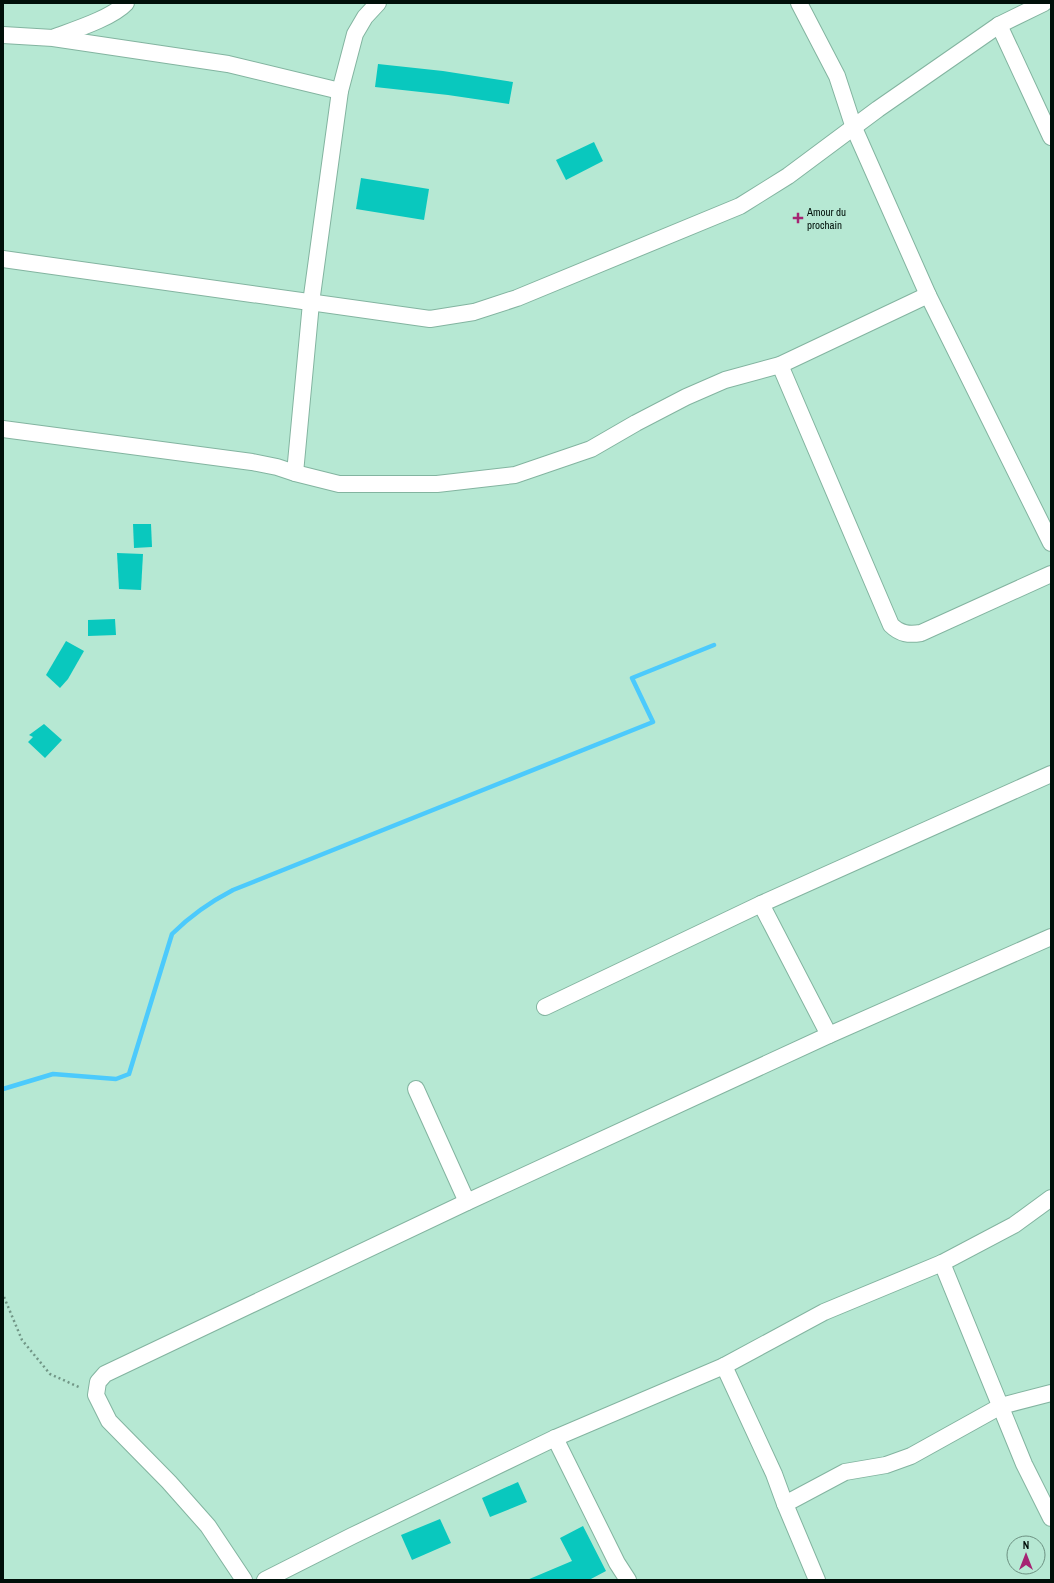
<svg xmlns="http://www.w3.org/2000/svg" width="1054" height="1583" viewBox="0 0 1054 1583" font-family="'Archivo Narrow',sans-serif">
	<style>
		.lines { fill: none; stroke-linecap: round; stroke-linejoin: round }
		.stream { stroke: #4ccafc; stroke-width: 4.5 }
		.building { fill: #09c8be }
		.street-casing { stroke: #83b4a0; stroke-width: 18 }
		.path { stroke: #719686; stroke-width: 2.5; stroke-dasharray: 2 3; stroke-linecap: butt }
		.street { stroke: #fff; stroke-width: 16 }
		.poi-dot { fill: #a52473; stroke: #b6e8d3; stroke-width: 1.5 }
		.labels { text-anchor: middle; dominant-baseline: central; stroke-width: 4; stroke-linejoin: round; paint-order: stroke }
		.poi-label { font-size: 11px; fill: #000f09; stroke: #b6e8d3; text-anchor: start }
	</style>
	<rect width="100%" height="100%" fill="#b6e8d3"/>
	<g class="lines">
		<path class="stream" d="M 3,1089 L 53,1074 L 116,1079 L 129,1074 L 172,934 C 190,916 210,902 233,890 L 653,722 L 632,678 L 714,645"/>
	</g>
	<g class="building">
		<path d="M 378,64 L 443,71 L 513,82 L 509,104 L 448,95 L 375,87 Z"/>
		<path d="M 594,142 L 603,161 L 566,180 L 556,160 Z"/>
		<path d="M 361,178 L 429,189 L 424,220 L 356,209 Z"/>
		<path d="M 133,524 L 151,524 L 152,547 L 134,548 Z"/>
		<path d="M 117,553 L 143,554 L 141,590 L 119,589 Z"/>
		<path d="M 115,619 L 116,635 L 88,636 L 88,620 Z"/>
		<path d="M 66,641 L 84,651 L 68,679 L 60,688 L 46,675 Z"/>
		<path d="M 44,724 L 62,740 L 45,758 L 28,742 L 33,737 L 29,735 Z"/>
		<path d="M 518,1482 L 527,1502 L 490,1517 L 482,1498 Z"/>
		<path d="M 440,1519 L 451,1543 L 412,1560 L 401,1535 Z"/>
		<path d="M 583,1526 L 606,1571 L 589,1580 L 527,1580 L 572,1561 L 560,1538 Z"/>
	</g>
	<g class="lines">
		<g class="street-casing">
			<g id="street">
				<path d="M 799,3 L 837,76 L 854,128 L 928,295 L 1051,543"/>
				<path d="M 999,25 L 1051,137"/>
				<path d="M 3,35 L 53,38 L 228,64 L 340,91"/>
				<path d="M 55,37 C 74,30 112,18 126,3"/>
				<path d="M 3,259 L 430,319 L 474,312 L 517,298 L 740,206 L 788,176 L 878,109 L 999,25 L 1044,3"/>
				<path d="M 780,365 L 891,625 C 900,634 909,635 921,633 L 1051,574"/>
				<path d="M 3,429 L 252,462 L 277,467 L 295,473 L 311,303 L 340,91 L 355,34 L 365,17 L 378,3"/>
				<path d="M 295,473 L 339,484 L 437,484 L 515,475 L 591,449 L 636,423 L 686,397 L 725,380 L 780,365 L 928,295"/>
				<path d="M 761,904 L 829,1035"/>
				<path d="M 545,1007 L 761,904 L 1051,774"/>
				<path d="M 416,1089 L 467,1202"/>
				<path d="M 942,1263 L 1024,1464 L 1051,1518"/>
				<path d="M 724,1366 L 774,1474 L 785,1504 L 845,1472 L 886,1465 L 911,1456 L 1001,1406 L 1051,1393"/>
				<path d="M 555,1438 L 617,1563 L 628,1580"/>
				<path d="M 785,1504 L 817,1580"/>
				<path d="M 244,1580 L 208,1526 L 169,1482 L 109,1421 L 96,1395 L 98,1382 L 105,1374 L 467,1202 L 829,1035 L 1051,937"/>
				<path d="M 265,1580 L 352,1536 L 555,1438 L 724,1366 L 824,1312 L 942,1263 L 1014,1225 L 1051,1198"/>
			</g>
		</g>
		<path class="path" d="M 4,1297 L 22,1340 L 50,1374 L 81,1388"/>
		<use href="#street" class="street"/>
	</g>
	<path class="poi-dot" d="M796 212h4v4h4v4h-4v4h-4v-4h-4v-4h4z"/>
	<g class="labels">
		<g class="poi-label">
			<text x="807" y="212">Amour du<tspan x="807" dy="13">prochain</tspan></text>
		</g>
	</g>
	<rect width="1054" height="1583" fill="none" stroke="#000f09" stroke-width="8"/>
	<g transform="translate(1026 1555)"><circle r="19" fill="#b6e8d3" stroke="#6d9182"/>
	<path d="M0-3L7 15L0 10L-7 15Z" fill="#a52473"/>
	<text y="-6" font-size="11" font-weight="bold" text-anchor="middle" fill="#000f09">N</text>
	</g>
</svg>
